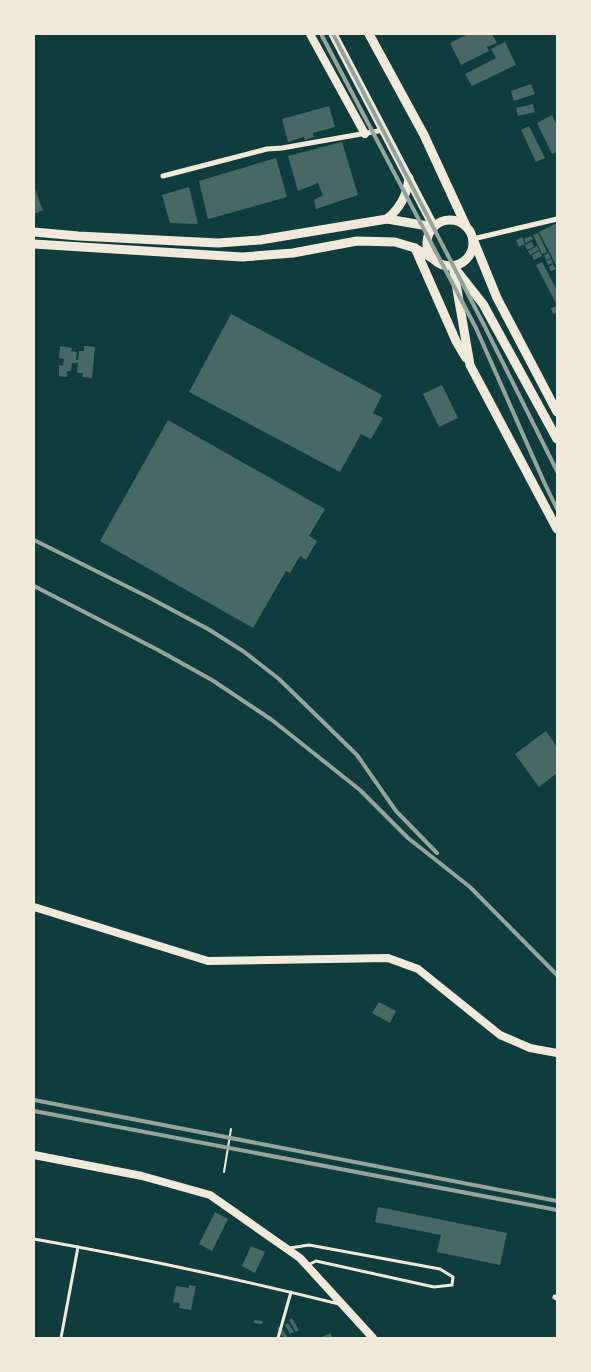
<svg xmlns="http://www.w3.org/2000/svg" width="591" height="1372" viewBox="0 0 591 1372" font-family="Barlow,sans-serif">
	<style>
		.building { fill: #486865 }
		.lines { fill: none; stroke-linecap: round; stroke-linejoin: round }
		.path { stroke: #f1e9da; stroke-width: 2 }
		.service { stroke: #f1e9da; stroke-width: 3 }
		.minor { stroke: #f1e9da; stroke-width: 5 }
		.tertiary { stroke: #f1e9da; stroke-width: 8 }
		.secondary { stroke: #f1e9da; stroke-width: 9 }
		.primary { stroke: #f1e9da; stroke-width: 9 }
		.rail { stroke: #97a49c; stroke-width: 4 }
	</style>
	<rect width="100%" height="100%" fill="#0f3d3e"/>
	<g class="building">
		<path d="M 468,34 L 492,34 L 497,43 L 487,47 L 489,51 L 461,65 L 450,43 Z"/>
		<path d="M 505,42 L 516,65 L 472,86 L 465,74 L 496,58 L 491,49 Z"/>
		<path d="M 531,84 L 535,94 L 514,101 L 511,91 Z"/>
		<path d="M 533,104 L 535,112 L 518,116 L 516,108 Z"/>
		<path d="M 329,106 L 335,127 L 313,133 L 314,137 L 305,140 L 304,137 L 288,142 L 282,119 Z"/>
		<path d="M 552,115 L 557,126 L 557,152 L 552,154 L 537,123 Z"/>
		<path d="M 529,126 L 545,158 L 536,162 L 521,130 Z"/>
		<path d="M 342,142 L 358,195 L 316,209 L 314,200 L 323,195 L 318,183 L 298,191 L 288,156 Z"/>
		<path d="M 276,158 L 287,197 L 208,219 L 199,181 Z"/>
		<path d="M 34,187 L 43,210 L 34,214 Z"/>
		<path d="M 189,187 L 198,224 L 170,223 L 162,195 Z"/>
		<path d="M 557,223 L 557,267 L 539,232 Z"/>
		<path d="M 538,233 L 547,252 L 542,254 L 533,235 Z"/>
		<path d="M 531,236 L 533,239 L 526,243 L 524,239 Z"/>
		<path d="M 522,237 L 525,244 L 519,247 L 516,240 Z"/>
		<path d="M 532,242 L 534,247 L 527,250 L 525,245 Z"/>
		<path d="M 537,246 L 539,250 L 530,255 L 528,251 Z"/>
		<path d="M 539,251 L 542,256 L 534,260 L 532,255 Z"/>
		<path d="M 548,253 L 551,258 L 546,260 L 544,255 Z"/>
		<path d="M 551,259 L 553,263 L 548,265 L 546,261 Z"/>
		<path d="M 542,262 L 557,290 L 557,305 L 536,265 Z"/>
		<path d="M 553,264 L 556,269 L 551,271 L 549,267 Z"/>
		<path d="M 557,306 L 557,313 L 553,314 L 551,308 Z"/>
		<path d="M 231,314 L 382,395 L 373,413 L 383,418 L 371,439 L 361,434 L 340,472 L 189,392 Z"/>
		<path d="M 60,346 L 72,348 L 71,351 L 77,352 L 76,360 L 78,360 L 79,351 L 84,351 L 84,346 L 95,347 L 92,378 L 82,377 L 83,373 L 77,373 L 78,363 L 72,363 L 71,371 L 67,371 L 67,377 L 59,376 L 59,365 L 63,366 L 64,359 L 59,358 Z"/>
		<path d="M 442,385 L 458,418 L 439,427 L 423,394 Z"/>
		<path d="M 168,420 L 325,509 L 309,536 L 317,541 L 306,560 L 300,556 L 290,573 L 286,571 L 253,628 L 100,541 Z"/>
		<path d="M 546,731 L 557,747 L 557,773 L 539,787 L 515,754 Z"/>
		<path d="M 379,1002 L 396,1011 L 390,1023 L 372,1013 Z"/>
		<path d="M 378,1207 L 507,1233 L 500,1265 L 437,1252 L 441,1235 L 375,1222 Z"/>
		<path d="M 215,1212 L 228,1219 L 212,1251 L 199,1244 Z"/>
		<path d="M 251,1246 L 265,1252 L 255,1273 L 242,1266 Z"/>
		<path d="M 189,1285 L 196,1286 L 191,1310 L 179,1308 L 180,1303 L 173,1302 L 176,1286 L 189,1288 Z"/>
		<path d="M 292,1318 L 299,1330 L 296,1332 L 289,1320 Z"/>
		<path d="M 254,1320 L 263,1321 L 262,1324 L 254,1323 Z"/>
		<path d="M 288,1323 L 294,1332 L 290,1334 L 285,1325 Z"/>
		<path d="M 280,1326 L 288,1338 L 284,1338 L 277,1328 Z"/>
		<path d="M 330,1333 L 333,1338 L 320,1338 Z"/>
	</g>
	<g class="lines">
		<path class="path" d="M 224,1172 L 231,1129"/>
		<g class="service">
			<path d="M 34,1239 C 136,1257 238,1279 339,1304"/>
			<path d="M 290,1248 L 309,1245 L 440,1269 L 453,1277 L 452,1285 L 434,1287 L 316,1261 L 308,1265"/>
			<path d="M 61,1338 L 78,1247"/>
			<path d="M 278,1338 L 291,1292"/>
		</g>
		<g class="minor">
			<path d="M 163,176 L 267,149 L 282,148 L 384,130"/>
			<path d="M 473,239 L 557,219"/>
			<path d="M 555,1297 L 557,1298"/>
		</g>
		<g class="tertiary">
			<path d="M 310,34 L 365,134"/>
			<path d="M 34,907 L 208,961 L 388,958 L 418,969 L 500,1035 L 530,1048 L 557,1053"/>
			<path d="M 34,1155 L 142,1176 L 210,1195 L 300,1258 L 373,1338"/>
		</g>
		<g class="secondary">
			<path d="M 387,219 C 400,208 407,196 409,178"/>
			<path d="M 34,232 L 78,236 L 218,243 L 260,240 L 387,219 L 434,227"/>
			<path d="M 34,244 L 242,257 L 293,253 L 357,241 L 395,242 L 415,248 L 435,260"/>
			<path d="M 415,248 L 456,341 L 466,358"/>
			<path d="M 453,266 L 470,365 L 557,529"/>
		</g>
		<g class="primary">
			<path d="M 333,34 L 434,227"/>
			<path d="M 369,34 L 424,135 L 466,226"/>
			<circle cx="450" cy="243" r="23"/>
			<path d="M 473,239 L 497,298 L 557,412"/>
			<path d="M 453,266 L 483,304 L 557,439"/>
		</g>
		<g class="rail">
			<path d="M 321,34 L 476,328 L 544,482 L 557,509"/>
			<path d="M 333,34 L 484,325 L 557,471"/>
			<path d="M 34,540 L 148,597 L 208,629 L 243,651 L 279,679 L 357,755 L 396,811 L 437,853"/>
			<path d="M 34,586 L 158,650 L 212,680 L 272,720 L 360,790 L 408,838 L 470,887 L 557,975"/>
			<path d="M 34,1100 L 557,1201"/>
			<path d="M 34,1111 L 557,1210"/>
		</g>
	</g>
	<rect width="591" height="1372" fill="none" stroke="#f1e9da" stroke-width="70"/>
</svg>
